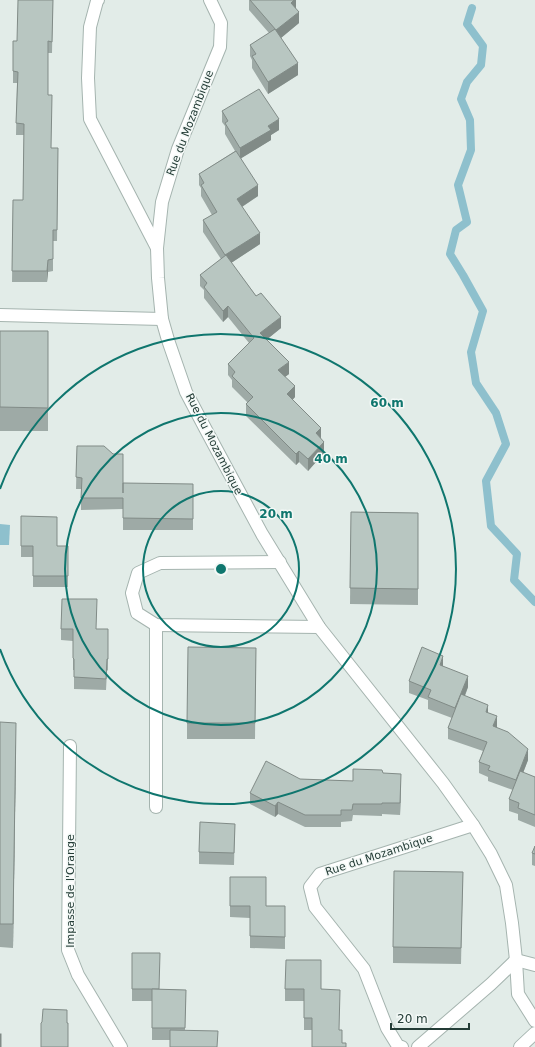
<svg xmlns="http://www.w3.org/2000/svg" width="535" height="1047" viewBox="0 0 535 1047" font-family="'DejaVu Sans',sans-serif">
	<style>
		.water { fill: #8ec0cd }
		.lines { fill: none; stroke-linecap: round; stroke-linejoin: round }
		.stream { stroke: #8ec0cd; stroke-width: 8 }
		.street-casing { stroke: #a5b4af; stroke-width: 14 }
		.street { stroke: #fff; stroke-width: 12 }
		.wall { fill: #9eaaa6 }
		.shaded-wall { fill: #818b87 }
		.building { fill: #b8c6c1; stroke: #818b87 }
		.ring { fill: none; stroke: #0f766e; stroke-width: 2 }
		.labels { text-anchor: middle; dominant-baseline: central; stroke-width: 3; stroke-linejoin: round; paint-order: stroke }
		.street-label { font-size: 11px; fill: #233c36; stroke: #f3f8f6 }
		.centre { fill: #0f766e; stroke: #f3f8f6; stroke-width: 2 }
		.ring-label { font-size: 12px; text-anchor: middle; font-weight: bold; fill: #0f766e; stroke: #f3f8f6; stroke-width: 3; stroke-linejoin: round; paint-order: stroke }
	</style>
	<rect width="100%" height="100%" fill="#e2ece8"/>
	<path class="water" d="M 0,524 L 10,525 L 9,545 L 0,545 Z"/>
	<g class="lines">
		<path class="stream" d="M 472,8 L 467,24 L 483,46 L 481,65 L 467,82 L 461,99 L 470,120 L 471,150 L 458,185 L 467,222 L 456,230 L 450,254 L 463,275 L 483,311 L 471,352 L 476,383 L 496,413 L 506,444 L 486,481 L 491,526 L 517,554 L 514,580 L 535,602"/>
		<g class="street-casing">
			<g id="street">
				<path d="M 98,0 L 97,1 L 90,27 L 88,78 L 90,119 L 157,248"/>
				<path d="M 210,0 L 221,23 L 220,47 L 178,149 L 162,202 L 157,248 L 158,278 L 162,319 L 168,340 L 186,392 L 205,428 L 262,534 L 319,627 L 443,783 L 473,825 L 491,854 L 506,885 L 512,923 L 516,960 L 518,994 L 535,1021"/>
				<path d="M 0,315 L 162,319"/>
				<path d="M 280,562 L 160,563 L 138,573 L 132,593 L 137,613 L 156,625 L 319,627"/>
				<path d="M 70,746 L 68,950 L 78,975 L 121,1047"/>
				<path d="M 156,807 L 156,625"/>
				<path d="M 516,960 L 535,965"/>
				<path d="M 402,1047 L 398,1046 L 387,1028 L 364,969 L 315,907 L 310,887 L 320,874 L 473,825"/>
				<path d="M 418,1047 L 491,984 L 516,960"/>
				<path d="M 520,1047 L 535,1033"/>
			</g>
		</g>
		<use href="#street" class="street"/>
	</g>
	<g class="wall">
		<path d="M 53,0 L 52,53 L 48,53 L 48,95 L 51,148 L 58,148 L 57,241 L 53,241 L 53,271 L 48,272 L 47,282 L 12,282 L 13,200 L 23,200 L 24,135 L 16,135 L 17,83 L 13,83 L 13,41 L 17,41 Z"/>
		<path d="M 249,0 L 296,0 L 296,9 L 299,23 L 281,38 L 298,75 L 268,94 L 252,68 L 252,60 L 250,56 L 250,45 L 269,33 L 249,10 Z"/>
		<path d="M 222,111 L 279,130 L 271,135 L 271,140 L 241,158 L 258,196 L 242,207 L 260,244 L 231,263 L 281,328 L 266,340 L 289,374 L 285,377 L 295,397 L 292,400 L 321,439 L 324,453 L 308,471 L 299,462 L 296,465 L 246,416 L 246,404 L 248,403 L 232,387 L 232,380 L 228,375 L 228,364 L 249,343 L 228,317 L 223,322 L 204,298 L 204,290 L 200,286 L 200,275 L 221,259 L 203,232 L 203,220 L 212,215 L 201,196 L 201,188 L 199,185 L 199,174 L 235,151 L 225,134 L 225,126 L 222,122 Z"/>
		<rect x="0" y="331" width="48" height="100"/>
		<path d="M 77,446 L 123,493 L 193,484 L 193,530 L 123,530 L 123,509 L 81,510 L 81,489 L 76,489 Z"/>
		<path d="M 351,512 L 418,513 L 418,605 L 350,604 Z"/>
		<path d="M 21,516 L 57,546 L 68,546 L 68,587 L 33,587 L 33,557 L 21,557 Z"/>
		<path d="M 61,629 L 108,629 L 108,670 L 107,671 L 106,690 L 74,689 L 74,670 L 73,670 L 73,641 L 61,640 Z"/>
		<path d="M 256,648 L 255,739 L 187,739 L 187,723 Z"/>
		<path d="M 443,666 L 468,687 L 465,696 L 488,713 L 496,728 L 528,760 L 523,773 L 535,777 L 535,827 L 518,820 L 518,814 L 509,811 L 509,799 L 513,790 L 488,781 L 488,777 L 479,773 L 479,762 L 483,751 L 448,739 L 448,728 L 452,718 L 428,709 L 428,700 L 409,693 L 409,681 Z"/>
		<path d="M 0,722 L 16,746 L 13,948 L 0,947 Z"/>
		<path d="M 383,773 L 401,785 L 400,815 L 382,814 L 382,816 L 353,815 L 352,821 L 341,822 L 341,827 L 305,827 L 278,814 L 275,817 L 250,804 L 250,793 L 300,779 L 353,781 Z"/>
		<path d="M 235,824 L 234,865 L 199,864 L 199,852 Z"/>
		<path d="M 535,846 L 535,866 L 532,865 L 532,853 Z"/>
		<path d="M 463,872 L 461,964 L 393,963 L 393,947 Z"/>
		<path d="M 230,877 L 266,906 L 285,906 L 285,949 L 250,948 L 250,918 L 230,917 Z"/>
		<path d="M 132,953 L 159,989 L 186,990 L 185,1030 L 170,1040 L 152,1040 L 152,1001 L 132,1001 Z"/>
		<path d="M 285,989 L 321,989 L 339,1030 L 342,1043 L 312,1030 L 304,1030 L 304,1001 L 285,1001 Z"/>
	</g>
	<g class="shaded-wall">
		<path d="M 294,0 L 296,0 L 296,10 L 291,3 Z"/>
		<path d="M 299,12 L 299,23 L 276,42 L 276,30 Z"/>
		<path d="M 298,63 L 298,75 L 268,94 L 268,82 Z"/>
		<path d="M 279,119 L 279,130 L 271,135 L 271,140 L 240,159 L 240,148 L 268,126 Z"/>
		<path d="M 258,185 L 258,196 L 237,210 L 237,199 Z"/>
		<path d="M 260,233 L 260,244 L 225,267 L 225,255 Z"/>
		<path d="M 48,260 L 48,272 L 47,282 L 47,271 Z"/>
		<path d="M 228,306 L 228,317 L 223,322 L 223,311 Z"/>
		<path d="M 281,317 L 281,328 L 260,345 L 260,333 Z"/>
		<path d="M 289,362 L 289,374 L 278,382 L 278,370 Z"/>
		<path d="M 295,386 L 295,397 L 287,406 L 287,394 Z"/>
		<path d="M 321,428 L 321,439 L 316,433 Z"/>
		<path d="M 324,442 L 324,453 L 308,471 L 308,459 Z"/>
		<path d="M 299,451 L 299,462 L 296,465 L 296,454 Z"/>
		<path d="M 443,656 L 443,668 L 440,665 Z"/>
		<path d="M 468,676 L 468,687 L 455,720 L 455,708 Z"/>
		<path d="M 488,705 L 488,717 L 486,712 Z"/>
		<path d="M 497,716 L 497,727 L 493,738 L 493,726 Z"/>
		<path d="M 16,723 L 16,746 L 13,948 L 13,924 Z"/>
		<path d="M 528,749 L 528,760 L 516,791 L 516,780 Z"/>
		<path d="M 401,774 L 401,785 L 400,815 L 400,803 Z"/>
		<path d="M 278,802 L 278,814 L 275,817 L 275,806 Z"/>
	</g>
	<g class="building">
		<path d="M 18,0 L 53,0 L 52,42 L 48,41 L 48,95 L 52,95 L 51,148 L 58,148 L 57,230 L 53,230 L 53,259 L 48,260 L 47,271 L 12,271 L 13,200 L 23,200 L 24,124 L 16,123 L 18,72 L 13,71 L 13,41 L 17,41 Z"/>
		<path d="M 250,0 L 294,0 L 291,3 L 299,12 L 276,30 Z"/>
		<path d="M 275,29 L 298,63 L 268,82 L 252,56 L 256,54 L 250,45 Z"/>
		<path d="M 259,89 L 279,119 L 268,126 L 271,130 L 240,148 L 225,123 L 228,121 L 222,111 Z"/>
		<path d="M 236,151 L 258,185 L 237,199 L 260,233 L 225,255 L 203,220 L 217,212 L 201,185 L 204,183 L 199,174 Z"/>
		<path d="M 226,255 L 256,296 L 261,293 L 281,317 L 260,333 L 289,362 L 278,370 L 295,386 L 287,394 L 321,428 L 316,433 L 324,442 L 308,459 L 299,451 L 296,454 L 246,404 L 253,397 L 232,376 L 235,372 L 228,364 L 254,338 L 228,306 L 223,311 L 204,287 L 207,283 L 200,275 Z"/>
		<path d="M 0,331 L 48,331 L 48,408 L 0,407 Z"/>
		<path d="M 77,446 L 104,446 L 113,454 L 123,454 L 123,493 L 123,483 L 193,484 L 193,519 L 123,518 L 123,498 L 81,498 L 82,478 L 76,477 Z"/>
		<path d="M 351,512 L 418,513 L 418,589 L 350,588 Z"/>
		<path d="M 21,516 L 57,517 L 57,546 L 68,546 L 68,576 L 33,576 L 33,546 L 21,546 Z"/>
		<path d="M 62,599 L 97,599 L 96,629 L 108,629 L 108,659 L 107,659 L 106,679 L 74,677 L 74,659 L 73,658 L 73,629 L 61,629 Z"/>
		<path d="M 188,647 L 256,648 L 255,723 L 187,723 Z"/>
		<path d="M 422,647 L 443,656 L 440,665 L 468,676 L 455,708 L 428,697 L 431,690 L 409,681 Z"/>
		<path d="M 461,694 L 488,705 L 486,712 L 497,716 L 493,726 L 508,732 L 528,749 L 516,780 L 488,770 L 490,766 L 479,762 L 487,742 L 448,728 Z"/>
		<path d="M 0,722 L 16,723 L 13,924 L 0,924 Z"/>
		<path d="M 266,761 L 300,779 L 353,781 L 353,769 L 382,770 L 383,773 L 401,774 L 400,803 L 382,803 L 382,804 L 353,804 L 352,810 L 341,810 L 341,815 L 305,815 L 278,802 L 275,806 L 250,793 Z"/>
		<path d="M 520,771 L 535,777 L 535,815 L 518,808 L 519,803 L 509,799 Z"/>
		<path d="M 200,822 L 235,824 L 234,853 L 199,852 Z"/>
		<path d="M 535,846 L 535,854 L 532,853 Z"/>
		<path d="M 394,871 L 463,872 L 461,948 L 393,947 Z"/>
		<path d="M 230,877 L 266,877 L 266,906 L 285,906 L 285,937 L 250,936 L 250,906 L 230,906 Z"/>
		<path d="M 132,953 L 160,953 L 159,989 L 132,989 Z"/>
		<path d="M 286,960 L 321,960 L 321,989 L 340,990 L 339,1030 L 342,1030 L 342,1043 L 346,1043 L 346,1047 L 312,1047 L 312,1018 L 304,1018 L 304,989 L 285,989 Z"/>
		<path d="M 152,989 L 186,990 L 185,1028 L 152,1028 Z"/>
		<path d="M 43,1009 L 67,1010 L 67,1023 L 68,1023 L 68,1047 L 41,1047 L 41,1023 L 42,1022 Z"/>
		<path d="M 170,1030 L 218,1031 L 217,1047 L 170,1047 Z"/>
		<rect x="0" y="1034" width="1" height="13"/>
	</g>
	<g class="ring">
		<circle cx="221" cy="569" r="78"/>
		<circle cx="221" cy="569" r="156"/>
		<path d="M0 489A235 235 0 1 1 0 649"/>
	</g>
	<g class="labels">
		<g class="street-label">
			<text transform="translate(190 123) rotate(-69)">Rue du Mozambique</text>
			<text transform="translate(214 444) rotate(63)">Rue du Mozambique</text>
			<text transform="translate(379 855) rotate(-18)">Rue du Mozambique</text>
			<text transform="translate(70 891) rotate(-90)">Impasse de l'Orange</text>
		</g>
	</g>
	<circle cx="221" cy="569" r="6" class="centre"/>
	<g class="ring-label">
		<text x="387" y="407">60 m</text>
		<text x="331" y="463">40 m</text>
		<text x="276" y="518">20 m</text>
	</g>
	<path d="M391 1023v6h78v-6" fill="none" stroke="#233c36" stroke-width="2"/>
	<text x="397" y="1023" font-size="12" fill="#233c36" stroke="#f3f8f6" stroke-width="3" paint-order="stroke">20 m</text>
</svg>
